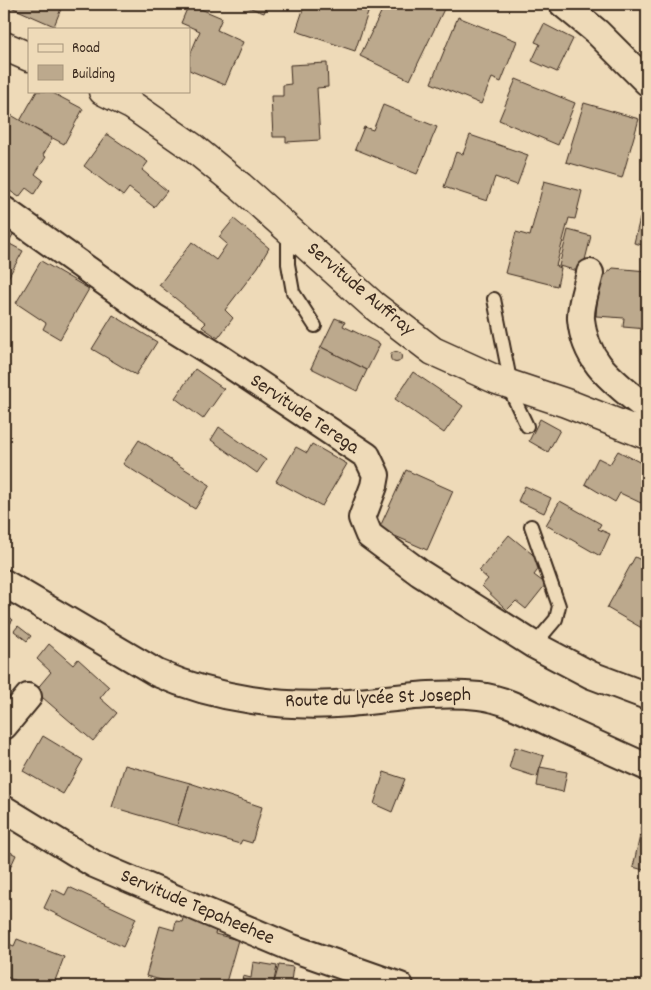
<svg xmlns="http://www.w3.org/2000/svg" width="651" height="990" viewBox="0 0 651 990" font-family="Dekko,sans-serif">
	<style>
		.building { fill: #bca98d; stroke: #3b2a1e }
		.lines { fill: none; stroke-linecap: round; stroke-linejoin: round }
		.service-casing { stroke: #3b2a1e; stroke-width: 16 }
		.minor-casing { stroke: #3b2a1e; stroke-width: 30 }
		.tertiary-casing { stroke: #3b2a1e; stroke-width: 31 }
		.service { stroke: #eedab8; stroke-width: 12 }
		.minor { stroke: #eedab8; stroke-width: 26 }
		.tertiary { stroke: #eedab8; stroke-width: 28 }
		.labels { text-anchor: middle; dominant-baseline: central; stroke-width: 4.5; stroke-linejoin: round; paint-order: stroke }
		.street-label { font-size: 20px; fill: #3b2a1e; stroke: #eedab8 }
	</style>
	<rect width="100%" height="100%" fill="#eedab8"/>
	<filter id="ink" filterUnits="userSpaceOnUse"><feTurbulence type="fractalNoise" baseFrequency=".02" numOctaves="2"/><feDisplacementMap in="SourceGraphic" scale="10" xChannelSelector="R" yChannelSelector="G"/><feConvolveMatrix kernelMatrix="1 2 1 2 8 2 1 2 1" color-interpolation-filters="sRGB"/></filter>
	<g filter="url(#ink)">
		<g class="building">
			<path d="M 4,4 L 63,4 L 54,26 Z"/>
			<path d="M 189,4 L 222,18 L 217,30 L 243,42 L 225,85 L 189,70 L 189,57 L 200,31 L 181,23 Z"/>
			<path d="M 240,4 L 268,4 L 264,13 Z"/>
			<path d="M 305,4 L 371,4 L 355,51 L 296,31 Z"/>
			<path d="M 385,4 L 433,4 L 444,9 L 410,80 L 360,56 Z"/>
			<path d="M 458,17 L 517,41 L 501,82 L 492,78 L 481,104 L 431,83 Z"/>
			<path d="M 544,24 L 573,39 L 557,72 L 532,61 L 540,44 L 535,42 Z"/>
			<path d="M 327,63 L 328,87 L 317,88 L 320,140 L 286,142 L 286,137 L 273,137 L 271,96 L 283,96 L 283,85 L 291,84 L 290,65 Z"/>
			<path d="M 516,79 L 575,103 L 558,145 L 499,120 Z"/>
			<path d="M 37,91 L 49,91 L 83,109 L 64,144 L 20,121 Z"/>
			<path d="M 584,103 L 639,119 L 622,178 L 566,162 Z"/>
			<path d="M 383,105 L 437,127 L 417,174 L 355,149 L 364,127 L 373,130 Z"/>
			<path d="M 6,112 L 52,139 L 43,155 L 46,157 L 35,174 L 43,180 L 34,194 L 26,188 L 19,197 L 4,187 L 4,116 Z"/>
			<path d="M 107,134 L 148,162 L 142,170 L 167,191 L 154,207 L 129,188 L 123,196 L 84,166 Z"/>
			<path d="M 470,135 L 528,155 L 517,185 L 495,177 L 487,201 L 444,187 L 456,152 L 463,154 Z"/>
			<path d="M 647,169 L 647,193 L 640,191 Z"/>
			<path d="M 544,181 L 582,191 L 575,219 L 569,218 L 556,266 L 561,268 L 557,286 L 505,273 L 516,232 L 530,236 Z"/>
			<path d="M 640,218 L 647,220 L 647,246 L 634,243 Z"/>
			<path d="M 234,219 L 269,248 L 258,267 L 225,310 L 233,318 L 218,338 L 202,327 L 206,323 L 159,285 L 192,242 L 216,260 L 227,244 L 219,237 Z"/>
			<path d="M 4,220 L 17,228 L 8,243 L 23,251 L 4,285 Z"/>
			<path d="M 568,230 L 591,236 L 582,272 L 559,266 Z"/>
			<path d="M 41,261 L 89,289 L 60,339 L 43,329 L 46,323 L 16,303 Z"/>
			<path d="M 613,268 L 647,271 L 647,329 L 623,327 L 624,318 L 596,316 L 599,277 L 603,277 Z"/>
			<path d="M 113,315 L 157,342 L 136,375 L 92,349 Z"/>
			<path d="M 335,318 L 345,322 L 343,326 L 380,344 L 367,370 L 321,347 Z"/>
			<path d="M 321,347 L 367,370 L 357,391 L 311,368 Z"/>
			<circle cx="396" cy="357" r="5.5"/>
			<path d="M 195,369 L 224,389 L 203,419 L 175,398 Z"/>
			<path d="M 413,372 L 463,406 L 444,433 L 395,399 Z"/>
			<path d="M 540,419 L 560,430 L 548,452 L 529,441 Z"/>
			<path d="M 219,427 L 266,460 L 257,473 L 211,440 Z"/>
			<path d="M 139,440 L 210,485 L 195,509 L 123,464 Z"/>
			<path d="M 312,444 L 347,464 L 322,506 L 276,481 L 296,447 L 307,453 Z"/>
			<path d="M 618,451 L 647,466 L 647,490 L 641,503 L 620,493 L 615,502 L 585,484 L 598,458 L 610,464 Z"/>
			<path d="M 406,470 L 453,491 L 427,550 L 379,529 Z"/>
			<path d="M 525,486 L 551,498 L 544,513 L 518,501 Z"/>
			<path d="M 560,501 L 601,524 L 598,529 L 610,534 L 600,556 L 546,525 Z"/>
			<path d="M 509,535 L 543,563 L 534,575 L 546,584 L 526,609 L 516,601 L 507,610 L 482,586 L 488,579 L 479,571 Z"/>
			<path d="M 635,557 L 647,563 L 647,631 L 607,608 Z"/>
			<path d="M 4,612 L 13,620 L 4,631 Z"/>
			<path d="M 18,626 L 31,636 L 27,641 L 14,631 Z"/>
			<path d="M 49,644 L 73,665 L 78,659 L 109,687 L 100,698 L 117,713 L 93,741 L 35,691 L 51,672 L 37,659 Z"/>
			<path d="M 43,736 L 83,760 L 63,794 L 23,771 Z"/>
			<path d="M 515,747 L 544,756 L 537,777 L 509,768 Z"/>
			<path d="M 125,765 L 190,783 L 177,826 L 112,807 Z"/>
			<path d="M 540,767 L 567,772 L 563,792 L 537,786 Z"/>
			<path d="M 384,772 L 405,779 L 392,812 L 374,804 Z"/>
			<path d="M 190,783 L 262,807 L 252,843 L 242,840 L 240,844 L 177,826 Z"/>
			<path d="M 642,827 L 647,828 L 647,871 L 633,867 Z"/>
			<path d="M 4,849 L 16,855 L 4,881 Z"/>
			<path d="M 69,887 L 136,918 L 123,947 L 44,908 L 53,889 L 65,895 Z"/>
			<path d="M 184,915 L 218,924 L 215,934 L 238,940 L 225,986 L 184,986 L 146,976 L 160,926 L 174,930 L 176,921 L 182,922 Z"/>
			<path d="M 17,939 L 64,957 L 53,986 L 28,986 L 4,976 L 4,942 L 14,946 Z"/>
			<path d="M 253,962 L 277,966 L 273,986 L 241,986 L 243,976 L 251,978 Z"/>
			<path d="M 279,965 L 293,967 L 291,981 L 313,986 L 273,986 Z"/>
		</g>
		<g class="lines">
			<g class="service-casing">
				<g id="service">
					<path d="M 288,231 L 288,264 L 293,292 L 315,326"/>
					<path d="M 494,299 L 511,385"/>
					<path d="M 508,386 L 527,426"/>
					<path d="M 531,526 L 559,606 L 556,619 L 534,645"/>
				</g>
			</g>
			<g class="minor-casing">
				<g id="minor">
					<path d="M 563,4 L 597,32 L 647,82"/>
					<path d="M 4,210 L 154,317 L 217,356 L 367,456 L 376,475 L 374,486 L 362,518 L 369,535 L 420,573 L 534,645 L 591,675 L 647,696"/>
					<path d="M 590,273 C 587,287 580,305 581,319 C 585,364 615,382 647,409"/>
					<path d="M 4,583 L 157,673 C 216,699 286,709 350,703 C 392,699 437,691 479,696 C 507,699 535,716 561,728 C 589,741 618,754 647,767"/>
					<path d="M 4,726 L 28,697"/>
					<path d="M 4,809 L 94,864 L 292,948 L 400,986"/>
				</g>
			</g>
			<g class="tertiary-casing">
				<g id="tertiary">
					<path d="M 4,46 L 29,57"/>
					<path d="M 103,91 L 133,106 L 192,147 L 240,186 L 373,305 L 433,351 L 497,380 L 566,403 L 647,435"/>
				</g>
			</g>
			<use href="#service" class="service"/>
			<use href="#minor" class="minor"/>
			<use href="#tertiary" class="tertiary"/>
		</g>
	</g>
	<g class="labels">
		<g class="street-label">
			<text transform="translate(360 290) rotate(40)">Servitude Auffray</text>
			<text transform="translate(304 415) rotate(34)">Servitude Terega</text>
			<text transform="translate(378 699) rotate(-2)">Route du lycée St Joseph</text>
			<text transform="translate(197 908) rotate(23)">Servitude Tepaheehee</text>
		</g>
	</g>
	<rect width="651" height="990" fill="none" stroke="#eedab8" stroke-width="20"/>
	<rect x="10" y="10" width="631" height="970" fill="none" stroke="#3b2a1e" stroke-width="2" filter="url(#ink)"/>
	<rect x="28" y="28" width="162" height="65" fill="#eedab8" stroke="#a6947a"/>
	<rect x="38" y="44" width="25" height="8" fill="#eedab8" stroke="#a6947a"/>
	<text x="72" y="52" font-size="15" fill="#3b2a1e">Road</text>
	<rect x="38" y="65" width="25" height="15" fill="#bca98d" stroke="#a6947a"/>
	<text x="72" y="78" font-size="15" fill="#3b2a1e">Building</text>
</svg>
